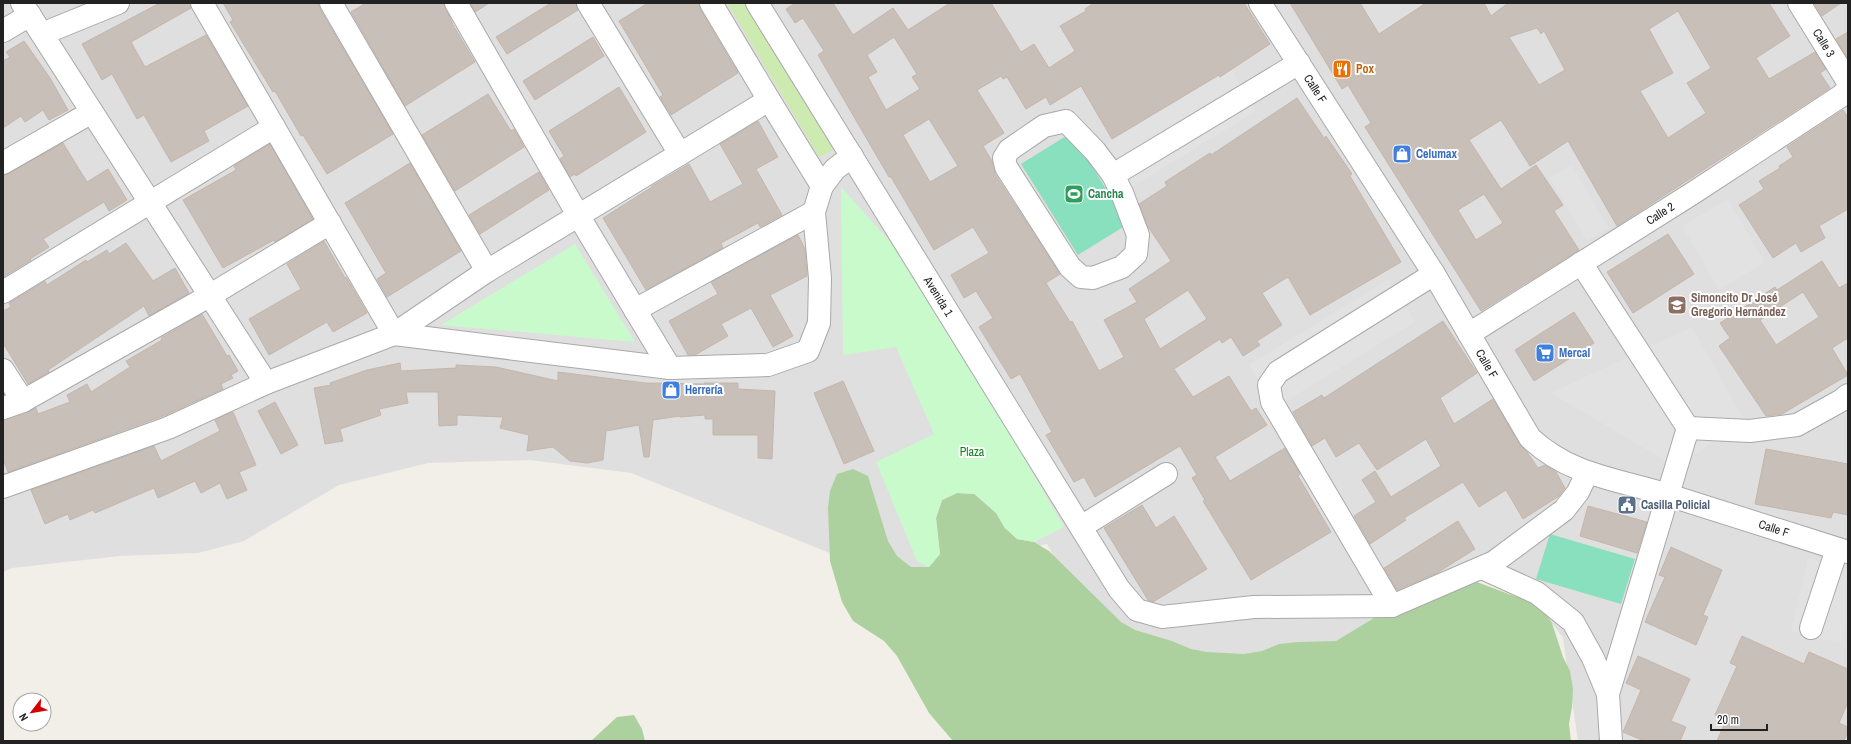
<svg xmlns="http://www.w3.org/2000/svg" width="1851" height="744" viewBox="0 0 1851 744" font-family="'Archivo Narrow',sans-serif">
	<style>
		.residential { fill: #e0dfdf }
		.grass { fill: #cdebb0 }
		.forest { fill: #add19e }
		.park { fill: #c8facc }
		.pitch { fill: #88e0be }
		.parking { fill: #e2e2e2 }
		.building { fill: #c7bfb8; stroke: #c4b6ab; fill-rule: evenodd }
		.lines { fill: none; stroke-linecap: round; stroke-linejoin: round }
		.minor-casing { stroke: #a9a9a9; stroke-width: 24 }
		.minor { stroke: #fff; stroke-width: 22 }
		.labels { text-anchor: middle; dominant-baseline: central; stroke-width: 4; stroke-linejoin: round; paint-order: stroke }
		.street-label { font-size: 12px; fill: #222; stroke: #fff }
		.food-label { font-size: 12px; font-weight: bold; fill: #c56008; stroke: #fff; text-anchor: start }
		.shop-label { font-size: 12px; font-weight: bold; fill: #366cbe; stroke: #fff; text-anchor: start }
		.leisure-label { font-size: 12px; font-weight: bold; fill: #27864d; stroke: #fff; text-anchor: start }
		.education-label { font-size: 12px; font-weight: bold; fill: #785e54; stroke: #fff; text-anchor: start }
		.park-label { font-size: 12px; fill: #0c8416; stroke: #fff }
		.service-label { font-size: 12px; font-weight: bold; fill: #4e5e75; stroke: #fff; text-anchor: start }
	</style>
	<rect width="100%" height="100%" fill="#f2efe9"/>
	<path class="residential" d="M 3,3 L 1848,3 L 1848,741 L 1578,741 L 1563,638 L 1534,599 L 1476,574 L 1395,625 L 1220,682 L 1107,651 L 1047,544 L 903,572 L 847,560 L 631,473 L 530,460 L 428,463 L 339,485 L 244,541 L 198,553 L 120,556 L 12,568 L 3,572 Z"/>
	<path class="grass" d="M 727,3 L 744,3 L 834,150 L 819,157 Z"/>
	<g class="forest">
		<path d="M 853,469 L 868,476 L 888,541 L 897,556 L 911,567 L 929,567 L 940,554 L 936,518 L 942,500 L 957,493 L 974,494 L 996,513 L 1005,528 L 1017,539 L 1034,542 L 1049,551 L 1121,622 L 1135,630 L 1172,641 L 1191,649 L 1207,652 L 1244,654 L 1262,651 L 1279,644 L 1298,642 L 1336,641 L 1379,615 L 1444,592 L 1477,582 L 1527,601 L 1543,609 L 1552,623 L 1563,657 L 1570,671 L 1573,689 L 1572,707 L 1569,724 L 1571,741 L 953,741 L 929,713 L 897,656 L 884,641 L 853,621 L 842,602 L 830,561 L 828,508 L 830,491 L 837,474 Z"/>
		<path d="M 634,715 L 642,729 L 645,741 L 591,741 L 617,717 Z"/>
	</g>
	<g class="park">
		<path d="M 841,187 L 891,243 L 966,358 L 1064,527 L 1034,542 L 1017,539 L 1005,528 L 996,513 L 975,494 L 957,493 L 942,500 L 936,518 L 940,554 L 929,567 L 917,561 L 876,462 L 934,434 L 896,347 L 843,355 Z"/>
		<path d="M 575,244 L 635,342 L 441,325 Z"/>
	</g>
	<g class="pitch">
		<path d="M 1071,133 L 1128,224 L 1078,255 L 1021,164 Z"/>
		<path d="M 1550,534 L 1635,559 L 1621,604 L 1536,579 Z"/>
	</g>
	<g class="parking">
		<path d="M 1230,67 L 1256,111 L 1116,197 L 1095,151 Z"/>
		<path d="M 1572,165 L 1609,228 L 1587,241 L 1549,178 Z"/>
		<path d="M 1728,199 L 1765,262 L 1719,290 L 1682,226 Z"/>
		<path d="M 1389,279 L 1415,322 L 1275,408 L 1249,365 Z"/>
		<path d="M 1692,327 L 1745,421 L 1676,467 L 1551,393 Z"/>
		<path d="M 1808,559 L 1848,569 L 1848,613 L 1841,643 L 1791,631 Z"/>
	</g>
	<g class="building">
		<path d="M 160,3 L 190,3 L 191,8 L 131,42 L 145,67 L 206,35 L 248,106 L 204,131 L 209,141 L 171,162 L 144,115 L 137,119 L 112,74 L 102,80 L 82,44 Z"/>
		<path d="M 223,3 L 318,3 L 320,9 L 393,134 L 327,174 L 303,135 L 301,136 L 275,91 L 273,92 L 230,22 L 233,20 Z"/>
		<path d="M 366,3 L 444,3 L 453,25 L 475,62 L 405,106 L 351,12 Z"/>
		<path d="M 470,3 L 489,3 L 475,12 Z"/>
		<path d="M 551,3 L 576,3 L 578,10 L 507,54 L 496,37 Z"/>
		<path d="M 648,3 L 699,3 L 700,9 L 738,73 L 671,115 L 660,97 L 663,95 L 619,21 Z"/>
		<path d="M 793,3 L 833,3 L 853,35 L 893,8 L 908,30 L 950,3 L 991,3 L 1021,52 L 1034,44 L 1049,68 L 1075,51 L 1060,26 L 1086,11 L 1085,9 L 1094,3 L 1244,3 L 1270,44 L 1220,77 L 1219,75 L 1112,139 L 1081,86 L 1050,105 L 1046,97 L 1026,109 L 1007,77 L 1003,79 L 1001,76 L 977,90 L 1004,133 L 983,146 L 992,161 L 995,174 L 1060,274 L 1046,283 L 1070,322 L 1072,321 L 1099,371 L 1124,357 L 1104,320 L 1137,302 L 1129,289 L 1171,261 L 1147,225 L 1139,204 L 1167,186 L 1165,182 L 1210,153 L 1211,155 L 1297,98 L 1324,138 L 1326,136 L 1352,174 L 1350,176 L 1401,262 L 1310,315 L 1288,277 L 1262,293 L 1282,325 L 1257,341 L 1260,345 L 1243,356 L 1231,337 L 1222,343 L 1220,339 L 1174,369 L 1193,397 L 1229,376 L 1251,411 L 1256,408 L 1267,425 L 1215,457 L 1230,481 L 1285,448 L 1300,474 L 1298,476 L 1331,532 L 1251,580 L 1203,501 L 1205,500 L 1192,478 L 1197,475 L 1180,446 L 1095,497 L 1084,477 L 1074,482 L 1046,435 L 1052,432 L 1020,374 L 1011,379 L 979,327 L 993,318 L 976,291 L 964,298 L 951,275 L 989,253 L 973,227 L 934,250 L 891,177 L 889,177 L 818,55 L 824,51 L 803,18 L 795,23 L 786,9 L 794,4 ZM 894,37 L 917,74 L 912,77 L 920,89 L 886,110 L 868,77 L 877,72 L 867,55 ZM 929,119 L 958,166 L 930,182 L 903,135 ZM 1188,290 L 1207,319 L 1160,349 L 1144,319 Z"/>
		<path d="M 1290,3 L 1360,3 L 1379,34 L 1426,3 L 1484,3 L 1491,16 L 1508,3 L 1769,3 L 1790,36 L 1756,58 L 1769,79 L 1815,52 L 1826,69 L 1820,73 L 1830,88 L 1617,226 L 1568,141 L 1530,166 L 1501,120 L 1469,140 L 1501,189 L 1536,165 L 1563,205 L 1554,211 L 1579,250 L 1481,311 L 1365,127 L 1371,123 L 1348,85 L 1342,89 ZM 1678,11 L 1711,68 L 1687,83 L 1706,113 L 1668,138 L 1640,91 L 1673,73 L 1649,29 ZM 1537,28 L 1541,34 L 1544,31 L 1565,70 L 1539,85 L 1509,37 ZM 1484,194 L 1503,223 L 1476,240 L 1458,210 Z"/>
		<path d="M 1814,3 L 1841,3 L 1822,16 Z"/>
		<path d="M 1848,32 L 1848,56 L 1847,57 L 1836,39 Z"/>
		<path d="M 593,37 L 604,56 L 535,100 L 523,81 Z"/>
		<path d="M 24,41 L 50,78 L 68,110 L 49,120 L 43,110 L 25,122 L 21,116 L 3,128 L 3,61 L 10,57 L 6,52 Z"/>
		<path d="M 619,87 L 646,132 L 576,176 L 575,174 L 570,177 L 560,159 L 564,156 L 549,131 Z"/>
		<path d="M 488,94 L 511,131 L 514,129 L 524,147 L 455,191 L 422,135 Z"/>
		<path d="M 1843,110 L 1848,117 L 1848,209 L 1819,226 L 1825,238 L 1801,252 L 1796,243 L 1773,258 L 1739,205 L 1764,189 L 1759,181 L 1780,168 L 1779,166 L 1793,157 L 1787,147 Z"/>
		<path d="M 758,121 L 778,157 L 756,169 L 782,215 L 760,227 L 758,223 L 721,243 L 723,248 L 646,290 L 603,218 L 652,187 L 652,186 L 689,164 L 710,202 L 743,184 L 720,144 Z"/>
		<path d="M 63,143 L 87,182 L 108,169 L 127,200 L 109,211 L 104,202 L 84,214 L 43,239 L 49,247 L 30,259 L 31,260 L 3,277 L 3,176 Z"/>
		<path d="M 270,144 L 313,219 L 275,242 L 274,240 L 223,268 L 183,200 L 236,170 L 234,166 Z"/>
		<path d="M 410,163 L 461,251 L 387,297 L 377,279 L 386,273 L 345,203 Z"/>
		<path d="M 539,172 L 549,190 L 480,234 L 469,215 Z"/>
		<path d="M 1668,234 L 1694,274 L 1633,313 L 1607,272 Z"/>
		<path d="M 798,235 L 805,249 L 807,276 L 770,295 L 793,336 L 773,347 L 751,308 L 721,324 L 728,336 L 695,355 L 688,355 L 669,321 L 718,294 L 711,282 Z"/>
		<path d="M 324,241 L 345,278 L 346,277 L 367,313 L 333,332 L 327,322 L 269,355 L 249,319 L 301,289 L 287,264 Z"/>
		<path d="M 126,243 L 153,281 L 175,268 L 189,293 L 149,316 L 144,306 L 48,370 L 49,372 L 28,384 L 3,343 L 3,311 L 11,307 L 9,303 L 45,281 L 47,285 L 86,260 L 87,262 L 107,250 L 109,254 Z"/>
		<path d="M 1822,261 L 1839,288 L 1848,283 L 1848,338 L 1832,348 L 1848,375 L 1782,414 L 1766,416 L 1719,346 L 1730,338 L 1720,323 L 1775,287 L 1777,290 ZM 1803,292 L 1819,317 L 1776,345 L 1760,320 Z"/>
		<path d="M 1574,312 L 1594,343 L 1534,381 L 1515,350 Z"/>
		<path d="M 202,314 L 227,356 L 229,355 L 238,371 L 231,375 L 233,378 L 221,384 L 223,389 L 163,416 L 8,472 L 3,459 L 3,420 L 27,413 L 36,408 L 38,414 L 70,402 L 67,395 L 87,384 L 91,392 L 130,367 L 126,361 L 162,340 L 161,338 Z"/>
		<path d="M 1443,321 L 1477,373 L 1440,398 L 1454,424 L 1493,399 L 1519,444 L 1527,452 L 1538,468 L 1545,465 L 1556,472 L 1565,488 L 1559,496 L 1523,519 L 1506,490 L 1479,507 L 1463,482 L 1404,518 L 1406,520 L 1370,544 L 1354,516 L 1376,502 L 1362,480 L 1375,471 L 1391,497 L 1441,466 L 1426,439 L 1377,470 L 1359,443 L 1336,457 L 1325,438 L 1312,446 L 1293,412 L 1322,395 L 1324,398 Z"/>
		<path d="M 400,363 L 401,371 L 456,368 L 456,365 L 496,367 L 558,381 L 558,372 L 645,383 L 705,384 L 704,383 L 738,383 L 738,389 L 775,391 L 772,459 L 758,458 L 758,435 L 713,435 L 713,419 L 705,419 L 705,415 L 680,417 L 680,416 L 653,420 L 649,457 L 644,457 L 639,425 L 606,431 L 603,460 L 587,463 L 570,461 L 553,447 L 527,451 L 529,435 L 500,428 L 503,417 L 457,415 L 457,425 L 439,426 L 438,392 L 406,392 L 408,403 L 379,409 L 381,415 L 340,429 L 343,441 L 325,444 L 314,388 L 331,385 L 330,383 L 367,370 Z"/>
		<path d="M 843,381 L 874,451 L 844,464 L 814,393 Z"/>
		<path d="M 275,402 L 298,445 L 281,454 L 258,411 Z"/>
		<path d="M 233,412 L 256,465 L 239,472 L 247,490 L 227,499 L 220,483 L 201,493 L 195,481 L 158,498 L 154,488 L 95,513 L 93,510 L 70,520 L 68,514 L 45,524 L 31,490 L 154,446 L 161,461 L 220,431 L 215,420 Z"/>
		<path d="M 1766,449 L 1848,464 L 1848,515 L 1833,512 L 1831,518 L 1755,504 Z"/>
		<path d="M 1142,505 L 1156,528 L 1174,516 L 1207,569 L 1153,602 L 1148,600 L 1104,528 Z"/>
		<path d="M 1588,506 L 1647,522 L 1637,553 L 1580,536 Z"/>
		<path d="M 1458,521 L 1475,549 L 1437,573 L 1397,590 L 1384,568 Z"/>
		<path d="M 1671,547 L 1722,570 L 1703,615 L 1708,617 L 1696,645 L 1645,622 L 1665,577 L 1659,575 Z"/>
		<path d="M 1742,636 L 1804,664 L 1809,652 L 1848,669 L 1848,702 L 1839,723 L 1848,727 L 1848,731 L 1844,741 L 1717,741 L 1726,720 L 1715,715 L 1737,666 L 1730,663 Z"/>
		<path d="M 1638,656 L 1690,679 L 1671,721 L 1686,727 L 1680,741 L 1644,741 L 1623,732 L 1641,690 L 1626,683 Z"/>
	</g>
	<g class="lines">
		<g class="minor-casing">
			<g id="minor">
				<path d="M 22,3 L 266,383"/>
				<path d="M 202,3 L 394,334 L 670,368 L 768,365 L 808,351 L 819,323 L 820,278 L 814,212 L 822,186 L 835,169 L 852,156"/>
				<path d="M 331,3 L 487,271"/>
				<path d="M 456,3 L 578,215 L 670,368"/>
				<path d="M 588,3 L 680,154"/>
				<path d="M 711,3 L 769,100 L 822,186"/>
				<path id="s1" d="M 757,3 L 1119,589 L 1137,610 L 1162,617 L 1254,607 L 1392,606 L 1494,562 L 1564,510 L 1578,492 L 1587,473"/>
				<path id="s2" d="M 1260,3 L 1434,274 L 1530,438 C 1571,476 1617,479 1668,495 C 1728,514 1788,533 1848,552"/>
				<path id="s3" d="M 1799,3 L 1848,82"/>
				<path d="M 3,31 L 30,15"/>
				<path d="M 42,34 L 118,3"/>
				<path d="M 1066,121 L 1095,151 L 1113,175 L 1122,193 L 1138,235 L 1136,254 L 1122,267 L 1093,278 L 1081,277 L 1070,267 L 1006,167 L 1004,158 L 1009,150 L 1044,126 Z"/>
				<path d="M 3,163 L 92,112"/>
				<path d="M 1113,175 L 1299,63"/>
				<path d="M 1581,263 L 1688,428 L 1608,694 L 1611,741"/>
				<path d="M 3,292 L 274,127"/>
				<path d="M 635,310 L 814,212"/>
				<path id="s4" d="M 1469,334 L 1693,193 L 1841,96 L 1848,89"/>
				<path d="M 3,370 L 23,401"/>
				<path d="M 3,408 L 23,401 L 209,296 L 330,223"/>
				<path d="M 1688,428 L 1750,431 L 1797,425 L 1842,400 L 1848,395"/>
				<path d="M 3,487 L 168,428 L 266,383 L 394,334 L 487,271 L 769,100"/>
				<path d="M 1081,527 L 1166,474"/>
				<path d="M 1482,568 L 1537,593 L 1573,622 L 1593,658 L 1608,694"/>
				<path d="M 1392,606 L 1272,402 L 1269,385 L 1278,372 L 1434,274"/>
				<path d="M 1811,628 L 1837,549"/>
			</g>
		</g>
		<use href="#minor" class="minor"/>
	</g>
	<defs>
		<g id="restaurant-square" transform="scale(1)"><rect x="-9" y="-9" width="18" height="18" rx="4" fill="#e8710a" stroke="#fff"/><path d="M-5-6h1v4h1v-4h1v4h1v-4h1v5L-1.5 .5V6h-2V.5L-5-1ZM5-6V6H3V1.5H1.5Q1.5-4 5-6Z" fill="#fff"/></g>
		<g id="shop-square" transform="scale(1)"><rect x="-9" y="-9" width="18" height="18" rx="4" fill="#3f7fe0" stroke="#fff"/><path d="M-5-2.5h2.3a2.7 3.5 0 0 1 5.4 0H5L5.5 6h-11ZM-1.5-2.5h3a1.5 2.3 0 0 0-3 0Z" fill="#fff"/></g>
		<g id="stadium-square" transform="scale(1)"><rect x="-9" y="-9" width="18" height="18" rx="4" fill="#2e9e5b" stroke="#fff"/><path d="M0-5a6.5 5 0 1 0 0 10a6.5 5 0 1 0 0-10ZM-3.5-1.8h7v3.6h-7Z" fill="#fff"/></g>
		<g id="school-square" transform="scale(1)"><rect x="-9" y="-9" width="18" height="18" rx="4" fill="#8d6e63" stroke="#fff"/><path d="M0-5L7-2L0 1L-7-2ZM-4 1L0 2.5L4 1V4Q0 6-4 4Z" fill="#fff"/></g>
		<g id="supermarket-square" transform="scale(1)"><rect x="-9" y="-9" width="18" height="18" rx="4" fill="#3f7fe0" stroke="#fff"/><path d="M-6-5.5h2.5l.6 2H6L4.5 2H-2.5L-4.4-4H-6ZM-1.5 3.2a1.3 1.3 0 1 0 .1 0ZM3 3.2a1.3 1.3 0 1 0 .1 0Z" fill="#fff"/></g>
		<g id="civic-square" transform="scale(1)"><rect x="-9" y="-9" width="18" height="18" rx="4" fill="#5c6f8a" stroke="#fff"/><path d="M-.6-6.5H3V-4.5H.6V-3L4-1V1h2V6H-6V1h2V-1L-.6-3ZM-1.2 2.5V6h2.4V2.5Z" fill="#fff"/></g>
	</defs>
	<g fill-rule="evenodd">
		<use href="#restaurant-square" x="1342" y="69"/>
		<use href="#shop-square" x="1402" y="154"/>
		<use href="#stadium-square" x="1074" y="194"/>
		<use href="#school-square" x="1677" y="305"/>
		<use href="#supermarket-square" x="1545" y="353"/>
		<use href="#shop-square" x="671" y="390"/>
		<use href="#civic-square" x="1627" y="505"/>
	</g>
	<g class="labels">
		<g class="street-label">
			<text stroke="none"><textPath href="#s3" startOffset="47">Calle 3</textPath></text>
			<text stroke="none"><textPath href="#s2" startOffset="102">Calle F</textPath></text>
			<text stroke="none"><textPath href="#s4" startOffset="226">Calle 2</textPath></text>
			<text stroke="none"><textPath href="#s1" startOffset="345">Avenida 1</textPath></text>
			<text stroke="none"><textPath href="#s2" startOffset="426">Calle F</textPath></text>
			<text stroke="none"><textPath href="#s2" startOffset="774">Calle F</textPath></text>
		</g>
		<g class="food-label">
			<text x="1356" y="69">Pox</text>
		</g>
		<g class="shop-label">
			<text x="1416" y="154">Celumax</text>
			<text x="1559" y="353">Mercal</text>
			<text x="685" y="390">Herrería</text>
		</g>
		<g class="leisure-label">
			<text x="1088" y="194">Cancha</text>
		</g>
		<g class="education-label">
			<text x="1691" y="298">Simoncito Dr José<tspan x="1691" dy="14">Gregorio Hernández</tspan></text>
		</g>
		<g class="park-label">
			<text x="972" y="452">Plaza</text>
		</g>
		<g class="service-label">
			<text x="1641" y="505">Casilla Policial</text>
		</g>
	</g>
	<rect width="1851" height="744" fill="none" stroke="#222222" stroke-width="8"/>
	<g transform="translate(32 712) rotate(239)"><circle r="19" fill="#ffffff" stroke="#a7a7a7"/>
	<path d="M0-3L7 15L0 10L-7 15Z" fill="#d40000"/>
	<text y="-6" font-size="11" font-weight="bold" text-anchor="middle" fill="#222222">N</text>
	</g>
	<path d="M1711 724v6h56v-6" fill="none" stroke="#222222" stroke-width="2"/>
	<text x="1717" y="724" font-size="12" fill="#222222" stroke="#ffffff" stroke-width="3" paint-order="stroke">20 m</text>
</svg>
